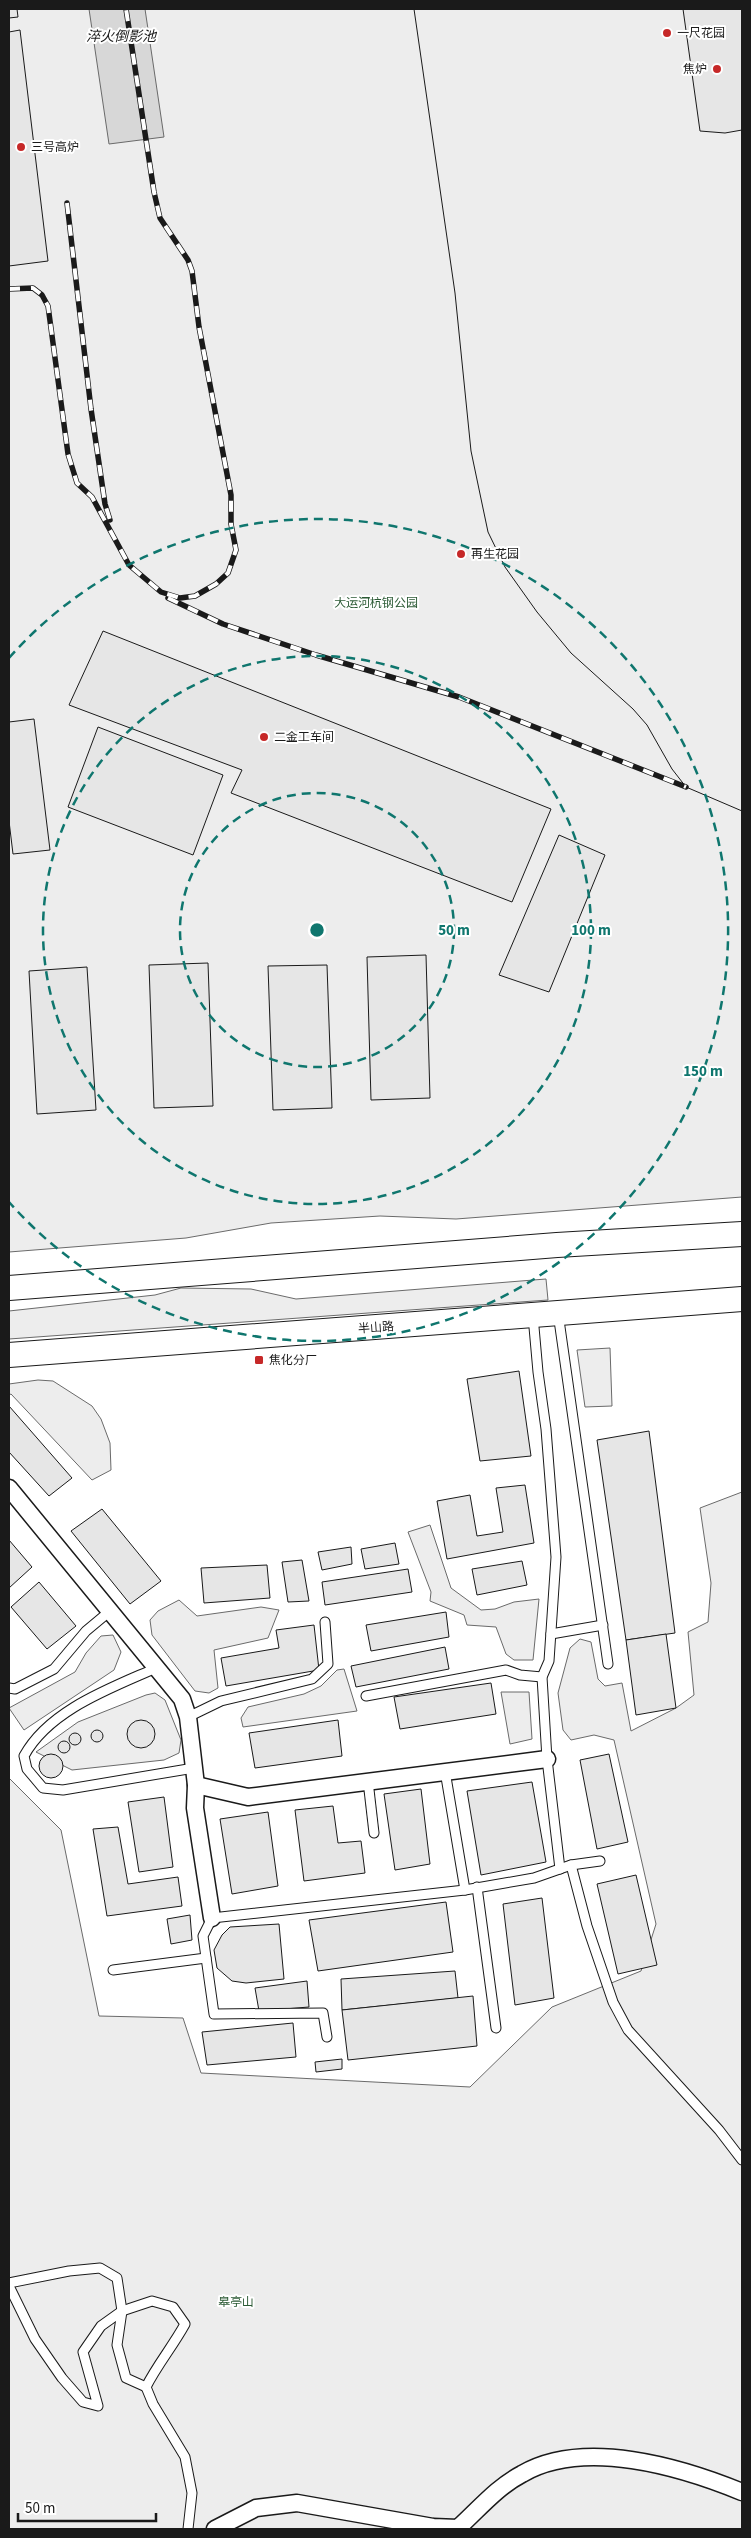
<svg xmlns="http://www.w3.org/2000/svg" width="751" height="2538" viewBox="0 0 751 2538" font-family="'Source Sans 3','Noto Sans SC',sans-serif">
	<style>
		.built { fill: #ededed; stroke: #6a6a6a }
		.water { fill: #d7d7d7; stroke: #6a6a6a }
		.building { fill: #e6e6e6; stroke: #1a1a1a }
		.lines { fill: none; stroke-linecap: round; stroke-linejoin: round }
		.lane-casing { stroke: #1a1a1a; stroke-width: 11 }
		.street-casing { stroke: #1a1a1a; stroke-width: 19 }
		.secondary-casing { stroke: #1a1a1a; stroke-width: 26 }
		.lane { stroke: #fff; stroke-width: 9 }
		.street { stroke: #fff; stroke-width: 16 }
		.secondary { stroke: #fff; stroke-width: 24 }
		.tram { stroke: #1a1a1a; stroke-width: 1 }
		.rail-casing { stroke: #1a1a1a; stroke-width: 5.5 }
		.rail { stroke: #fff; stroke-width: 4; stroke-dasharray: 11; stroke-linecap: butt }
		.ring { fill: none; stroke: #0f766e; stroke-width: 2.5; stroke-dasharray: 9 6 }
		.poi-dot { fill: #c62828; stroke: #fff; stroke-width: 2 }
		.labels { text-anchor: middle; dominant-baseline: central; stroke-width: 4; stroke-linejoin: round; paint-order: stroke }
		.poi-label { font-size: 12px; fill: #1a1a1a; stroke: #fff; text-anchor: start }
		.park-label { font-size: 12px; fill: #2b5a34; stroke: #fff }
		.street-label { font-size: 12px; fill: #1a1a1a; stroke: #fff }
		.water-label { font-size: 14px; font-style: italic; fill: #1a1a1a; stroke: #fff }
		.centre { fill: #0f766e; stroke: #fff; stroke-width: 2.5 }
		.ring-label { font-size: 15px; text-anchor: middle; font-weight: bold; fill: #0f766e; stroke: #fff; stroke-width: 4; stroke-linejoin: round; paint-order: stroke }
	</style>
	<rect width="100%" height="100%" fill="#fff"/>
	<g class="built">
		<path d="M 9,9 L 742,9 L 742,1197 L 456,1219 L 380,1216 L 271,1223 L 186,1238 L 9,1252 Z"/>
		<path d="M 546,1279 L 548,1300 L 9,1339 L 9,1311 L 155,1295 L 181,1288 L 251,1289 L 296,1299 Z"/>
		<path d="M 610,1348 L 612,1406 L 585,1407 L 577,1350 Z"/>
		<path d="M 38,1380 L 53,1381 L 92,1406 L 101,1419 L 110,1443 L 111,1470 L 92,1480 L 11,1394 L 9,1395 L 9,1384 Z"/>
		<path d="M 742,1492 L 742,2529 L 9,2529 L 9,1778 L 61,1830 L 99,2016 L 183,2018 L 201,2073 L 470,2087 L 552,2007 L 641,1971 L 656,1924 L 614,1740 L 594,1735 L 571,1740 L 563,1730 L 558,1693 L 570,1648 L 580,1639 L 591,1642 L 598,1679 L 605,1686 L 622,1683 L 631,1731 L 676,1708 L 694,1695 L 688,1632 L 708,1622 L 711,1583 L 700,1508 Z"/>
		<path d="M 430,1525 L 451,1588 L 481,1610 L 495,1609 L 514,1602 L 539,1599 L 533,1660 L 514,1660 L 506,1654 L 496,1627 L 467,1625 L 464,1615 L 430,1601 L 431,1592 L 408,1532 Z"/>
		<path d="M 179,1600 L 197,1616 L 261,1607 L 279,1610 L 268,1638 L 214,1650 L 218,1688 L 209,1693 L 195,1691 L 152,1635 L 150,1620 L 158,1611 Z"/>
		<path d="M 113,1635 L 121,1652 L 114,1670 L 24,1730 L 9,1708 L 75,1672 L 86,1653 L 101,1636 Z"/>
		<path d="M 344,1669 L 357,1711 L 243,1727 L 241,1718 L 248,1707 L 304,1694 L 321,1686 L 337,1670 Z"/>
		<path d="M 501,1692 L 529,1692 L 532,1739 L 510,1744 Z"/>
		<path d="M 155,1693 L 165,1700 L 181,1740 L 179,1753 L 164,1760 L 72,1770 L 36,1752 L 78,1722 L 146,1695 Z"/>
	</g>
	<path class="water" d="M 89,9 L 145,9 L 164,137 L 109,144 Z"/>
	<g class="building">
		<path d="M 9,9 L 17,9 L 18,17 L 9,18 Z"/>
		<path d="M 683,9 L 742,9 L 742,130 L 725,133 L 700,131 Z"/>
		<path d="M 20,30 L 48,261 L 9,266 L 9,32 Z"/>
		<path d="M 103,631 L 551,809 L 512,902 L 231,793 L 242,770 L 69,705 Z"/>
		<path d="M 34,719 L 50,850 L 13,854 L 9,821 L 9,722 Z"/>
		<path d="M 98,727 L 223,775 L 193,855 L 68,807 Z"/>
		<path d="M 559,835 L 605,855 L 549,992 L 499,975 Z"/>
		<path d="M 426,955 L 430,1098 L 371,1100 L 367,957 Z"/>
		<path d="M 208,963 L 213,1106 L 154,1108 L 149,965 Z"/>
		<path d="M 327,965 L 332,1108 L 273,1110 L 268,966 Z"/>
		<path d="M 87,967 L 96,1110 L 37,1114 L 29,971 Z"/>
		<path d="M 519,1371 L 531,1456 L 480,1461 L 467,1379 Z"/>
		<path d="M 9,1406 L 72,1478 L 49,1496 L 9,1452 Z"/>
		<path d="M 649,1431 L 675,1633 L 626,1640 L 597,1440 Z"/>
		<path d="M 525,1485 L 534,1543 L 447,1559 L 437,1501 L 470,1495 L 477,1536 L 503,1532 L 496,1488 Z"/>
		<path d="M 102,1509 L 161,1581 L 130,1604 L 71,1531 Z"/>
		<path d="M 9,1540 L 32,1567 L 9,1588 Z"/>
		<path d="M 395,1543 L 399,1564 L 365,1569 L 361,1549 Z"/>
		<path d="M 351,1547 L 352,1564 L 322,1570 L 318,1552 Z"/>
		<path d="M 302,1560 L 309,1601 L 288,1602 L 282,1562 Z"/>
		<path d="M 522,1561 L 527,1585 L 477,1595 L 472,1569 Z"/>
		<path d="M 267,1565 L 270,1598 L 204,1603 L 201,1568 Z"/>
		<path d="M 408,1569 L 412,1592 L 325,1605 L 322,1582 Z"/>
		<path d="M 39,1582 L 76,1626 L 47,1649 L 11,1607 Z"/>
		<path d="M 446,1612 L 449,1637 L 371,1651 L 366,1625 Z"/>
		<path d="M 314,1625 L 319,1670 L 226,1686 L 221,1658 L 279,1648 L 276,1630 Z"/>
		<path d="M 666,1634 L 676,1708 L 636,1715 L 626,1640 Z"/>
		<path d="M 445,1647 L 449,1669 L 356,1687 L 351,1666 Z"/>
		<path d="M 491,1683 L 496,1714 L 400,1729 L 394,1697 Z"/>
		<path d="M 338,1720 L 342,1756 L 255,1768 L 249,1733 Z"/>
		<circle cx="141" cy="1734" r="14"/>
		<circle cx="97" cy="1736" r="6"/>
		<circle cx="75" cy="1739" r="6"/>
		<circle cx="64" cy="1747" r="6"/>
		<path d="M 609,1754 L 628,1842 L 597,1849 L 580,1760 Z"/>
		<circle cx="51" cy="1766" r="12"/>
		<path d="M 532,1782 L 546,1862 L 481,1875 L 467,1791 Z"/>
		<path d="M 421,1789 L 430,1864 L 395,1870 L 384,1794 Z"/>
		<path d="M 164,1797 L 173,1867 L 139,1872 L 128,1802 Z"/>
		<path d="M 333,1806 L 338,1843 L 361,1841 L 365,1873 L 304,1881 L 295,1810 Z"/>
		<path d="M 268,1812 L 278,1886 L 232,1894 L 220,1819 Z"/>
		<path d="M 118,1827 L 128,1884 L 178,1877 L 182,1906 L 107,1916 L 93,1829 Z"/>
		<path d="M 636,1875 L 657,1965 L 618,1974 L 597,1884 Z"/>
		<path d="M 542,1898 L 554,1998 L 515,2005 L 503,1904 Z"/>
		<path d="M 446,1902 L 453,1952 L 318,1971 L 309,1920 Z"/>
		<path d="M 190,1915 L 192,1940 L 171,1944 L 167,1919 Z"/>
		<path d="M 279,1924 L 284,1979 L 246,1983 L 232,1981 L 217,1968 L 214,1950 L 222,1935 L 230,1927 Z"/>
		<path d="M 455,1971 L 458,1998 L 342,2010 L 341,1979 Z"/>
		<path d="M 307,1981 L 309,2007 L 259,2011 L 255,1988 Z"/>
		<path d="M 473,1996 L 477,2046 L 348,2060 L 342,2010 Z"/>
		<path d="M 293,2023 L 296,2057 L 207,2065 L 202,2032 Z"/>
		<path d="M 342,2059 L 342,2069 L 316,2072 L 315,2062 Z"/>
	</g>
	<g class="lines">
		<g class="lane-casing">
			<g id="lane">
				<path d="M 558,1313 L 608,1664"/>
				<path d="M 533,1316 L 538,1372 L 546,1429 L 556,1557 L 549,1661 L 542,1677 L 547,1759 L 560,1869"/>
				<path d="M 551,1634 L 603,1625"/>
				<path d="M 156,1668 C 111,1688 49,1710 24,1756 L 27,1769 L 43,1788 L 63,1790 L 194,1768"/>
				<path d="M 9,1688 L 15,1689 L 54,1669 L 86,1631 L 110,1611"/>
				<path d="M 366,1696 L 506,1670 L 520,1675 L 542,1677"/>
				<path d="M 188,1717 L 221,1701 L 312,1679 L 328,1664 L 325,1622"/>
				<path d="M 445,1771 L 465,1890"/>
				<path d="M 368,1781 L 374,1833"/>
				<path d="M 571,1865 L 587,1926 L 613,2002 L 628,2030 L 719,2130 L 742,2160"/>
				<path d="M 477,1887 L 496,2028"/>
				<path d="M 113,1970 L 206,1958"/>
				<path d="M 327,2037 L 323,2013 L 214,2014 L 203,1936 L 212,1918 L 465,1890 L 534,1878 L 571,1865 L 600,1861"/>
				<path d="M 9,2283 L 69,2271 L 100,2268 L 117,2278 L 122,2311 L 117,2345 L 126,2378 L 146,2387"/>
				<path d="M 9,2286 L 35,2339 L 62,2378 L 83,2402 L 98,2406 L 83,2352 L 101,2326 L 122,2311 L 152,2301 L 173,2307 L 185,2324 C 173,2346 157,2365 146,2387 L 153,2404 L 185,2457 L 192,2493 L 188,2529"/>
			</g>
		</g>
		<g class="street-casing">
			<g id="street">
				<path d="M 9,1488 L 182,1699 L 188,1717 L 196,1785 L 195,1808 L 212,1918"/>
				<path d="M 196,1785 L 248,1797 L 547,1759"/>
				<path d="M 215,2529 L 256,2508 L 297,2503 L 433,2527 L 458,2528 C 479,2509 497,2487 522,2474 C 584,2438 681,2467 742,2492"/>
			</g>
		</g>
		<g class="secondary-casing">
			<g id="secondary">
				<path d="M 9,1288 L 557,1245 L 742,1234"/>
				<path d="M 9,1355 L 742,1299"/>
			</g>
		</g>
		<use href="#lane" class="lane"/>
		<use href="#street" class="street"/>
		<use href="#secondary" class="secondary"/>
		<path class="tram" d="M 414,9 L 455,293 L 471,451 L 488,532 L 505,567 L 537,612 L 571,653 L 633,709 L 647,725 L 672,769 L 686,787 L 742,811"/>
		<g class="rail-casing">
			<g id="rail">
				<path d="M 67,203 L 91,409 L 105,504 L 110,520"/>
				<path d="M 9,289 L 33,288 L 42,295 L 48,306 L 68,454 L 77,483 L 92,497 L 129,565 L 161,592 L 180,598 L 195,596 L 216,584 L 228,573 L 236,550 L 231,524 L 231,495 L 199,327 L 192,271 L 188,260 L 160,218 L 154,192 L 126,9"/>
				<path d="M 168,598 L 223,624 L 316,655 L 459,697 L 686,787"/>
			</g>
		</g>
		<use href="#rail" class="rail"/>
	</g>
	<g class="ring">
		<circle cx="317" cy="930" r="137"/>
		<circle cx="317" cy="930" r="274"/>
		<path d="M9 658A411 411 0 1 1 9 1202"/>
	</g>
	<g class="poi-dot">
		<circle cx="667" cy="33" r="5"/>
		<circle cx="717" cy="69" r="5"/>
		<circle cx="21" cy="147" r="5"/>
		<circle cx="461" cy="554" r="5"/>
		<circle cx="264" cy="737" r="5"/>
		<rect x="254" y="1355" width="10" height="10" rx="2.5"/>
	</g>
	<g class="labels">
		<g class="poi-label">
			<text x="677" y="33">一尺花园</text>
			<text x="707" y="69" text-anchor="end">焦炉</text>
			<text x="31" y="147">三号高炉</text>
			<text x="471" y="554">再生花园</text>
			<text x="274" y="737">二金工车间</text>
			<text x="269" y="1360">焦化分厂</text>
		</g>
		<g class="park-label">
			<text x="376" y="603">大运河杭钢公园</text>
			<text x="236" y="2302">皋亭山</text>
		</g>
		<g class="street-label">
			<text transform="translate(376 1328) rotate(-4)">半山路</text>
		</g>
		<g class="water-label">
			<text x="121" y="37">淬火倒影池</text>
		</g>
	</g>
	<circle cx="317" cy="930" r="8" class="centre"/>
	<g class="ring-label">
		<text x="454" y="935">50 m</text>
		<text x="591" y="935">100 m</text>
		<text x="703" y="1076">150 m</text>
	</g>
	<rect width="751" height="2538" fill="none" stroke="#1a1a1a" stroke-width="20"/>
	<path d="M18 2513v8h138v-8" fill="none" stroke="#1a1a1a" stroke-width="2.5"/>
	<text x="25" y="2513" font-size="15" fill="#1a1a1a" stroke="#ffffff" stroke-width="4" paint-order="stroke">50 m</text>
</svg>
